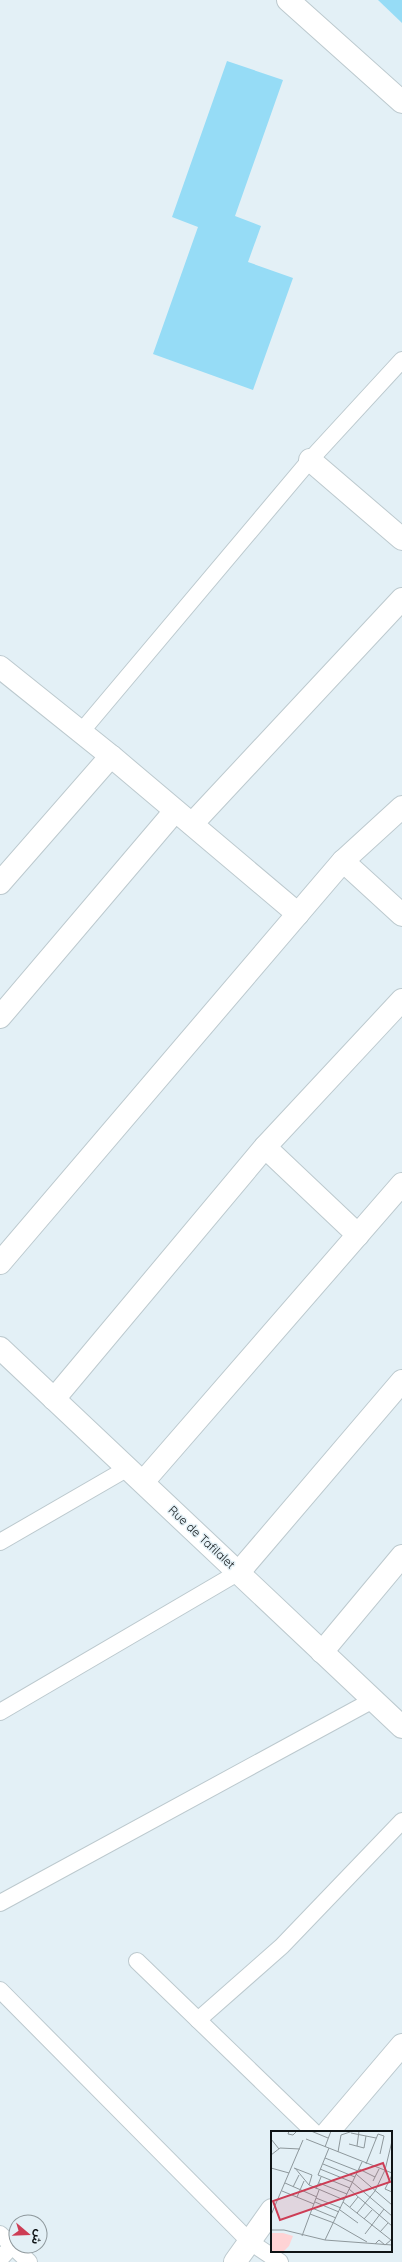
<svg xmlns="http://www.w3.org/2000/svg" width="402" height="2262" viewBox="0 0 402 2262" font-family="Quicksand,'Noto Sans Arabic',sans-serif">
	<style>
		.building { fill: #96dcf6 }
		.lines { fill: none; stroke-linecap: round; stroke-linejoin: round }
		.service-casing { stroke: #bcc9ce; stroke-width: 18 }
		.minor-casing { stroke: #bcc9ce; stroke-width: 24 }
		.service { stroke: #fff; stroke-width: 16 }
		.minor { stroke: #fff; stroke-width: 22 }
		.labels { text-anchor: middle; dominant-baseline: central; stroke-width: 3; stroke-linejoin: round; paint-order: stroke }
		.street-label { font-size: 12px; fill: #0f1416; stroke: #e3f0f6 }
		.inset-road { fill: none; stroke: #8e989c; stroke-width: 1 }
		.view { fill: #cd3d55; fill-opacity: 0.15; stroke: #cd3d55; stroke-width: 2 }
		.inset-edge { fill: none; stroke: #0f1416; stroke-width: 2 }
	</style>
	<rect width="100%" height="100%" fill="#e3f0f6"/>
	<g class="building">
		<path d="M 378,0 L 402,0 L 402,23 Z"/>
		<path d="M 227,61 L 283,80 L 235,216 L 261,226 L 248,262 L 293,278 L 253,390 L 153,354 L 198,227 L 172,217 Z"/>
	</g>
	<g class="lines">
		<g class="service-casing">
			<g id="service">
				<path d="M 81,732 L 310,460 L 402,360"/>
				<path d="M 0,1542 L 128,1468"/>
				<path d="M 0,1712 L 239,1572"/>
				<path d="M 0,1903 L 373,1700"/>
				<path d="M 137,1961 L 314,2132"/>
				<path d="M 0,1990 L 250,2242 L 280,2262"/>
				<path d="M 198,2020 L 282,1946 L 402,1821"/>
				<path d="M 0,2234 L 29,2262"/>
				<path d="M 0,2259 L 12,2246"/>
			</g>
		</g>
		<g class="minor-casing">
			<g id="minor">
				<path d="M 288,0 L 402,102"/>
				<path d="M 310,460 L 402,539"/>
				<path d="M 0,667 L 111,756 L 298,914"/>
				<path d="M 192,824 L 402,599"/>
				<path d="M 343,861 L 402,915"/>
				<path d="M 0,883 L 111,756"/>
				<path d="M 0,1017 L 175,811"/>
				<path d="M 265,1147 L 358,1235"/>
				<path d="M 0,1263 L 343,861 L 402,807"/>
				<path d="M 0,1348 L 402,1727"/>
				<path d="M 54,1399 L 265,1147 L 402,1000"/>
				<path d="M 143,1482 L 402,1184"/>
				<path d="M 239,1572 L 402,1381"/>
				<path d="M 322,1652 L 402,1556"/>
				<path d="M 328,2132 L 402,2045"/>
				<path d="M 235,2262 L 272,2210"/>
			</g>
		</g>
		<use href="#service" class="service"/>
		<use href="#minor" class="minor"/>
	</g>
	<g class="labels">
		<g class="street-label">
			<text transform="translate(202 1537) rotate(43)">Rue de Tafilalet</text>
		</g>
	</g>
	<g transform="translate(271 2131)">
		<rect width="121" height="121" fill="#e3f0f6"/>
		<path d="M 0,102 L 12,102 L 22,105 L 18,115 L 12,121 L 1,121 Z" fill="#fed3d5"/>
		<path class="inset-road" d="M 18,0 L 17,3 L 22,4 L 26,0M 40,0 L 57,7M 80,2 L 105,7M 0,8 L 8,18M 35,8 L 121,42M 78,13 L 93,17 L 95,5M 86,15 L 88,0M 54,16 L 60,0M 58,17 L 47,44 L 79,57M 67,21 L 70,4 L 82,0M 0,24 L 9,17 L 29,18M 54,27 L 87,40M 52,33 L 84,46M 95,33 L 107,3 L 113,5 L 109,23M 0,37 L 18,42M 23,37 L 41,44 L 38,54M 24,37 L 38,54 L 73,69M 49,38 L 81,51 L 121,85M 88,38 L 104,46M 85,43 L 121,74M 121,44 L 114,58 L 121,61M 102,50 L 108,38M 14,52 L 46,66M 48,52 L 76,63M 22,56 L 28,44M 45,58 L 50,46M 78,58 L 121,95M 11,60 L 43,73M 26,66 L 33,50M 45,67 L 70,77M 44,71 L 68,81M 72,71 L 120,109M 79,76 L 87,66M 41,77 L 65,87M 69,79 L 87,92M 86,82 L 104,60 L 114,39 L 121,10M 39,83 L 63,92 L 96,111M 0,84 L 32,9M 93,88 L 101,79M 0,99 L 13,99 L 54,109 L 121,114M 109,101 L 117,92M 94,103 L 113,78M 31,105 L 48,59M 54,109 L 91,31M 104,113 L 108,109 L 114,114 L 120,109M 76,121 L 89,121"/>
		<path class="view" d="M 112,32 L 119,51 L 9,89 L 2,70 Z"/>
		<rect width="121" height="121" class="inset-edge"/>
	</g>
	<g transform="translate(28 2234) rotate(109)"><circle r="19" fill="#e3f0f6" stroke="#8e989c"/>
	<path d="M0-3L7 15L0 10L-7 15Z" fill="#cd3d55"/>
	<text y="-6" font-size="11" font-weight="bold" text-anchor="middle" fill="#0f1416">ش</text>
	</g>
</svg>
